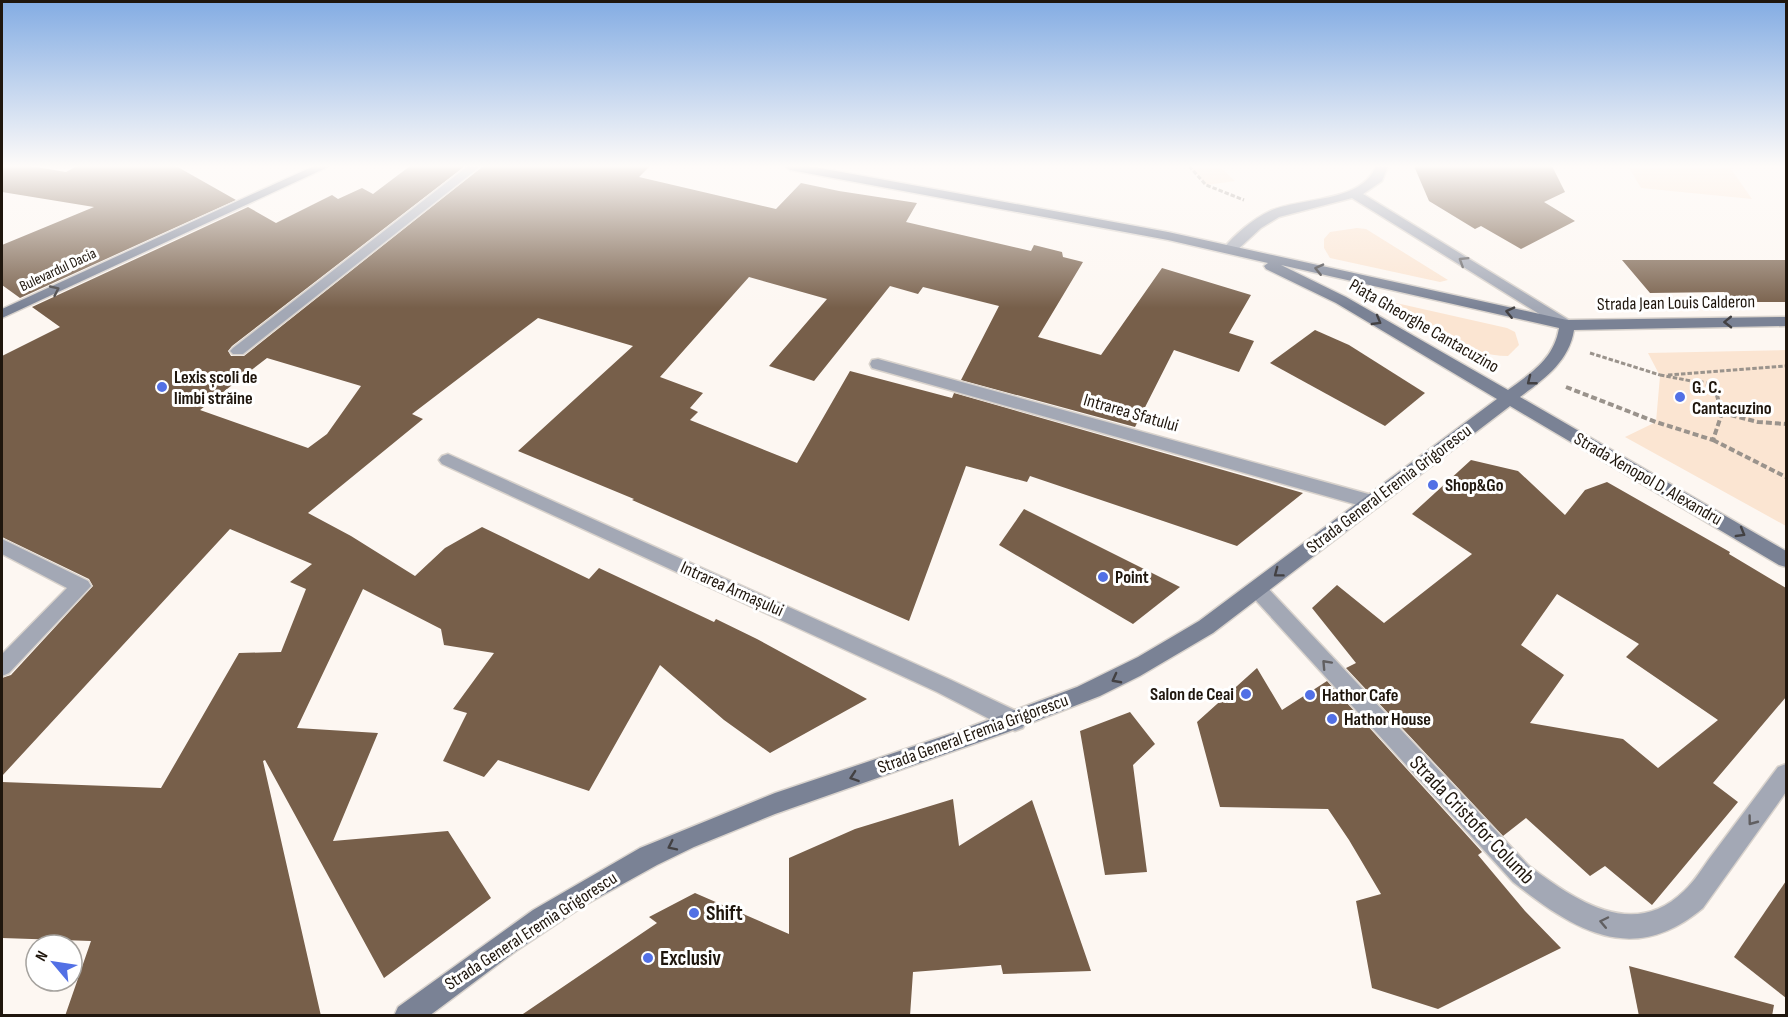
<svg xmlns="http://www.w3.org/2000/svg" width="1788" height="1017" viewBox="0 0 1788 1017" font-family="'Sofia Sans Condensed',sans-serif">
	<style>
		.green { fill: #fbe5d2 }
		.building { fill: #775f4a; fill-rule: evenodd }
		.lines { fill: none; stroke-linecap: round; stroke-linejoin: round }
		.lane-casing { stroke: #d9d3cd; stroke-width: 3 }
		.street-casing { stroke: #d9d3cd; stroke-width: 3 }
		.secondary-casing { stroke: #d9d3cd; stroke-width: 3 }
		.path-far1 { stroke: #9a938c; stroke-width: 3; stroke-dasharray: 4.5 2; stroke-linecap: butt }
		.path { stroke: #9a938c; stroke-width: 4; stroke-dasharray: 6 3; stroke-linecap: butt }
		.lane { fill: #a3a8b5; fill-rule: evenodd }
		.street { fill: #a3a8b5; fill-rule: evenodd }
		.secondary { fill: #7a8295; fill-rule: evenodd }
		.oneway { stroke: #615f61 }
		.oneway2 { stroke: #434143 }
		.poi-dot { fill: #5270e5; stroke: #fff; stroke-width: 2 }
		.labels { text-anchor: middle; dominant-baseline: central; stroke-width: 6; stroke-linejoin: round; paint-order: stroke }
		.far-street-label { font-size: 15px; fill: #1f160d; stroke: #fff }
		.street-label { font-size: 18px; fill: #1f160d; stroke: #fff }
		.poi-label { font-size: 18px; font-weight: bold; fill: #1f160d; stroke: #fff; text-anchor: start }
		.near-street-label { font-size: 21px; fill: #1f160d; stroke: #fff }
		.near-poi-label { font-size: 21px; font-weight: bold; fill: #1f160d; stroke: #fff; text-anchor: start }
	</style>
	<rect width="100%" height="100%" fill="#fdf7f2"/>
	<g class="green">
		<path d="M 1189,166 L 1219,166 L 1235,181 L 1206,185 Z"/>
		<path d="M 1628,166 L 1729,166 L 1752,199 L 1641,188 Z"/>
		<path d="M 1357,228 L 1366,229 L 1448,280 L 1440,282 L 1330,258 L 1324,248 L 1324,239 L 1330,232 Z"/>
		<path d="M 1396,303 L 1507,328 L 1515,332 L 1519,345 L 1508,356 C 1467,356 1429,327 1394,307 Z"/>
		<path d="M 1786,350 L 1786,526 L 1625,437 L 1656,422 L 1660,376 L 1648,353 Z"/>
	</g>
	<g class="building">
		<path d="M 2,166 L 30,166 L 66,172 L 77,166 L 176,166 L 236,200 L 20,298 L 2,285 L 2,245 L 94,207 L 2,192 Z"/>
		<path d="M 410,166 L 465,166 L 232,346 L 228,351 L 231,356 L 244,356 L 483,166 L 650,166 L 639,177 L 776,209 L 801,183 L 839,191 L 917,203 L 906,222 L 1031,251 L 1034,245 L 1062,252 L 1063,257 L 1083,262 L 1038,337 L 1101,355 L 1162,268 L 1251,295 L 1229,333 L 1254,341 L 1239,372 L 1174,350 L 1135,427 L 961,380 L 999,306 L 923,287 L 918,294 L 890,286 L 814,381 L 769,366 L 827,299 L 749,277 L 660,377 L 703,393 L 690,408 L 698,412 L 690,420 L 797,463 L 850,371 L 952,398 L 954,393 L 1303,493 L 1237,546 L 1030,476 L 1027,482 L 966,466 L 909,621 L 632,500 L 634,499 L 518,451 L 633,346 L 538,318 L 412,414 L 423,419 L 308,513 L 351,536 L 415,576 L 445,548 L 482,527 L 589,579 L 599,568 L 714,622 L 716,619 L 757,639 L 867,699 L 770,753 L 724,720 L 660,665 L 589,791 L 498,760 L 484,777 L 443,761 L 467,713 L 453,709 L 494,653 L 444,645 L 441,629 L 363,589 L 297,728 L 378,733 L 333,841 L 448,831 L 491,898 L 384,978 L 265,760 L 263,761 L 321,1016 L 65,1016 L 91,941 L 2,938 L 2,782 L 161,788 L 239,653 L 281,652 L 306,589 L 290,582 L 312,564 L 230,529 L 2,776 L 2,678 L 11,675 L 93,586 L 89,579 L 2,537 L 2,356 L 60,327 L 32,307 L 248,207 L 276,223 L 332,195 L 338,199 L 362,188 L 373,194 ZM 267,358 L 361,386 L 327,434 L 308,448 L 200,410 Z"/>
		<path d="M 1414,166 L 1552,166 L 1565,192 L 1544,202 L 1575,221 L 1521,249 L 1481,226 L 1475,229 L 1429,201 Z"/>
		<path d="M 1622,260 L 1786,260 L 1786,302 L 1733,302 L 1724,292 L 1650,293 Z"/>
		<path d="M 1315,330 L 1349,345 L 1425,393 L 1385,426 L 1270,363 Z"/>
		<path d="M 1471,460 L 1518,471 L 1565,515 L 1585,490 L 1607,482 L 1730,552 L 1729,554 L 1786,588 L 1786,697 L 1713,783 L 1738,802 L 1652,905 L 1605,866 L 1590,876 L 1526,818 L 1503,836 L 1346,668 L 1356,663 L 1312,608 L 1337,585 L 1384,623 L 1472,554 L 1412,514 ZM 1557,594 L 1639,644 L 1626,657 L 1718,720 L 1658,768 L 1623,739 L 1530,723 L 1564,675 L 1521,645 Z"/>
		<path d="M 1024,509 L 1180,587 L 1133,624 L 999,545 Z"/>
		<path d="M 1257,668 L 1282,710 L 1327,681 L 1482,852 L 1478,855 L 1525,911 L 1561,948 L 1438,1009 L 1372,988 L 1356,901 L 1381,894 L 1349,840 L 1328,809 L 1220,807 L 1197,722 Z"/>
		<path d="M 1130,712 L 1155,744 L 1133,765 L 1147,872 L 1105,875 L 1080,731 Z"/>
		<path d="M 953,799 L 959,846 L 1032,800 L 1091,971 L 1003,974 L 1001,965 L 913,972 L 910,1016 L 520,1016 L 657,923 L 649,917 L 695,893 L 789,934 L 789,858 L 855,829 Z"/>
		<path d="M 1786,881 L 1786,998 L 1734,957 Z"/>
		<path d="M 1629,966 L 1774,1005 L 1772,1016 L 1639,1016 Z"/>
	</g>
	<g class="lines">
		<g class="lane-casing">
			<path id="lane" d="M 468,166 L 481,166 L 243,354 L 233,354 L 230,351 L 233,348 Z"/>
		</g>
		<g class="street-casing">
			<g id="street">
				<path d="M 1376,166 L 1388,166 L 1382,181 L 1363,194 L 1572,322 L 1574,325 L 1572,328 L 1562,328 L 1352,198 L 1279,217 L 1261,228 L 1235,252 L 1230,253 L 1223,249 C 1234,235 1253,219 1270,211 C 1301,197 1362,203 1376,166 Z"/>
				<path d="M 878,359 L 1372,495 L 1378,497 L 1381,502 L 1378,507 L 1372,509 L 872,368 L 870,364 L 872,360 Z"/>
				<path d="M 448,454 L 951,680 L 1023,714 L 1026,721 L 1023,728 L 1015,731 L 1007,728 L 937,692 L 442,464 L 439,460 L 442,456 Z"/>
				<path d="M 2,539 L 88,581 L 91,586 L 9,673 L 2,676 L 2,654 L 67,588 L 2,554 Z"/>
				<path d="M 1257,581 L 1264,584 L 1529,866 C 1575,900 1633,941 1684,891 C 1695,881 1703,867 1712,855 C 1734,826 1756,796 1778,767 L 1786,764 L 1786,792 L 1703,908 C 1633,967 1575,931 1513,882 L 1250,594 L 1247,589 L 1250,584 Z"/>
			</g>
		</g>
		<g class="secondary-casing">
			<g id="secondary">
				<path d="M 314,166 L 330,166 L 2,318 L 2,309 Z"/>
				<path d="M 784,166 L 809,166 L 1168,232 L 1567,320 L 1786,317 L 1786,326 L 1574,330 C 1569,362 1544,379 1520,397 L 1786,551 L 1786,567 L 1779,565 L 1510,406 L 1213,633 L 1140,676 L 1100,696 L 1008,732 L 775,814 L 694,847 L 657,865 L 585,905 L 516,951 L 429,1016 L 394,1016 L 398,1007 L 533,910 L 640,848 L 775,793 L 956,732 L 1077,687 L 1138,657 L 1199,621 L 1497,399 L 1336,303 L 1266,269 L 1264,266 L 1268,263 L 1168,240 L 790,170 ZM 1281,265 L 1559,328 C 1554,359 1531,373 1508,390 L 1346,297 Z"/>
			</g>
		</g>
		<g class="path-far1">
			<path d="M 1189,166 L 1206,185 L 1244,200"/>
			<path d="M 1590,353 L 1660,375"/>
			<path d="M 1660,375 L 1702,383"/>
			<path d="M 1668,375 L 1786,366"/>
		</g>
		<g class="path">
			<path d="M 1566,387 L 1656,422 L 1713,440 L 1722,413 L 1714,385 L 1694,381"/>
			<path d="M 1722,413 L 1758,422 L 1786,424"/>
			<path d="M 1713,440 L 1786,477"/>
		</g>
		<use href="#lane" class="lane"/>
		<use href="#street" class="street"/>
		<use href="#secondary" class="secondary"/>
	</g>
	<defs><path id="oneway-chevron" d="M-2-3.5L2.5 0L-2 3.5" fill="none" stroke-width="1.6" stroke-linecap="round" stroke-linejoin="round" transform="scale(1.5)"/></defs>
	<g class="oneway">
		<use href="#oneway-chevron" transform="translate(1463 261) rotate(-148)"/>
		<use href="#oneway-chevron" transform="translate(1326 664) rotate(-133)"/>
		<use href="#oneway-chevron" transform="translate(1752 821) rotate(127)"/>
		<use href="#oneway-chevron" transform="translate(1604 922) rotate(-168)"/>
	</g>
	<g class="oneway2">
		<use href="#oneway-chevron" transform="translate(1319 269) rotate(-167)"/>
		<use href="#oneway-chevron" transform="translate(55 290) rotate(-25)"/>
		<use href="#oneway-chevron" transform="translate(1510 312) rotate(-167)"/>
		<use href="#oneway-chevron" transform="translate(1377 321) rotate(30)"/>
		<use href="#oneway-chevron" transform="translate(1728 322) rotate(179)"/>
		<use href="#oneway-chevron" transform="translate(1531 381) rotate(142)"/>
		<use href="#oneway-chevron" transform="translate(1741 533) rotate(30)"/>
		<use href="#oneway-chevron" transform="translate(1278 573) rotate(143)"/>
		<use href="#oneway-chevron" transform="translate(1116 679) rotate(152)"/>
		<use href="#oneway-chevron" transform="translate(854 777) rotate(161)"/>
		<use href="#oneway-chevron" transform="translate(672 846) rotate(154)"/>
	</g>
	<linearGradient id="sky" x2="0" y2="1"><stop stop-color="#83ace3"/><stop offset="0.54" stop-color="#fefbf9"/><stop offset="1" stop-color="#fefbf9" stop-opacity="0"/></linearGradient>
	<rect width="1788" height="308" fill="url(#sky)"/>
	<g class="poi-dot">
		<circle cx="162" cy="387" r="6"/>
		<circle cx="1680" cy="397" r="6"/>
		<circle cx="1433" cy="485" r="6"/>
		<circle cx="1103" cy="577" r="6"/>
		<circle cx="1246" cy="694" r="6"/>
		<circle cx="1310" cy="695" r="6"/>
		<circle cx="1332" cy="719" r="6"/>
		<circle cx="694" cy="913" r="6"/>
		<circle cx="648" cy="958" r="6"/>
	</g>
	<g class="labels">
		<g class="far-street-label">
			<text transform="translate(58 270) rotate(-25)">Bulevardul Dacia</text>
		</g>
		<g class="street-label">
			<text transform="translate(1676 303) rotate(-1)">Strada Jean Louis Calderon</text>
			<text transform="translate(1424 326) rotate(30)">Piața Gheorghe Cantacuzino</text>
			<text transform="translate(1131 413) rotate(16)">Intrarea Sfatului</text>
			<text transform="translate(1648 479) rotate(30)">Strada Xenopol D. Alexandru</text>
			<text transform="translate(1389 489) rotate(-37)">Strada General Eremia Grigorescu</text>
			<text transform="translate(732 589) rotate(24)">Intrarea Armașului</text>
			<text transform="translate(973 734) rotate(-20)">Strada General Eremia Grigorescu</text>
			<text transform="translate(531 931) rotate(-33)">Strada General Eremia Grigorescu</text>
		</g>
		<g class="poi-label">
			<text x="174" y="377">Lexis școli de<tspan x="174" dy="21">limbi străine</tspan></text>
			<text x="1692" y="387">G. C.<tspan x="1692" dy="21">Cantacuzino</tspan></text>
			<text x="1445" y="485">Shop&amp;Go</text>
			<text x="1115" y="577">Point</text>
			<text x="1234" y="694" text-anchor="end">Salon de Ceai</text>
			<text x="1322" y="695">Hathor Cafe</text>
			<text x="1344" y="719">Hathor House</text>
		</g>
		<g class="near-street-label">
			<text transform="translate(1472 820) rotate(46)">Strada Cristofor Columb</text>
		</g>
		<g class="near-poi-label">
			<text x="706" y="913">Shift</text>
			<text x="660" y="958">Exclusiv</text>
		</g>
	</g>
	<rect width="1788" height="1017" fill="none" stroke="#1f160d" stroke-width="6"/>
	<g transform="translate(54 963) rotate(299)"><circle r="28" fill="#ffffff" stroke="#a5a29e" stroke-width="1.5"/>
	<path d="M0-4.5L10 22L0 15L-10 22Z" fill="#5270e5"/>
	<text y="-9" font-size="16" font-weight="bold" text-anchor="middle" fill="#1f160d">N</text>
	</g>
</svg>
